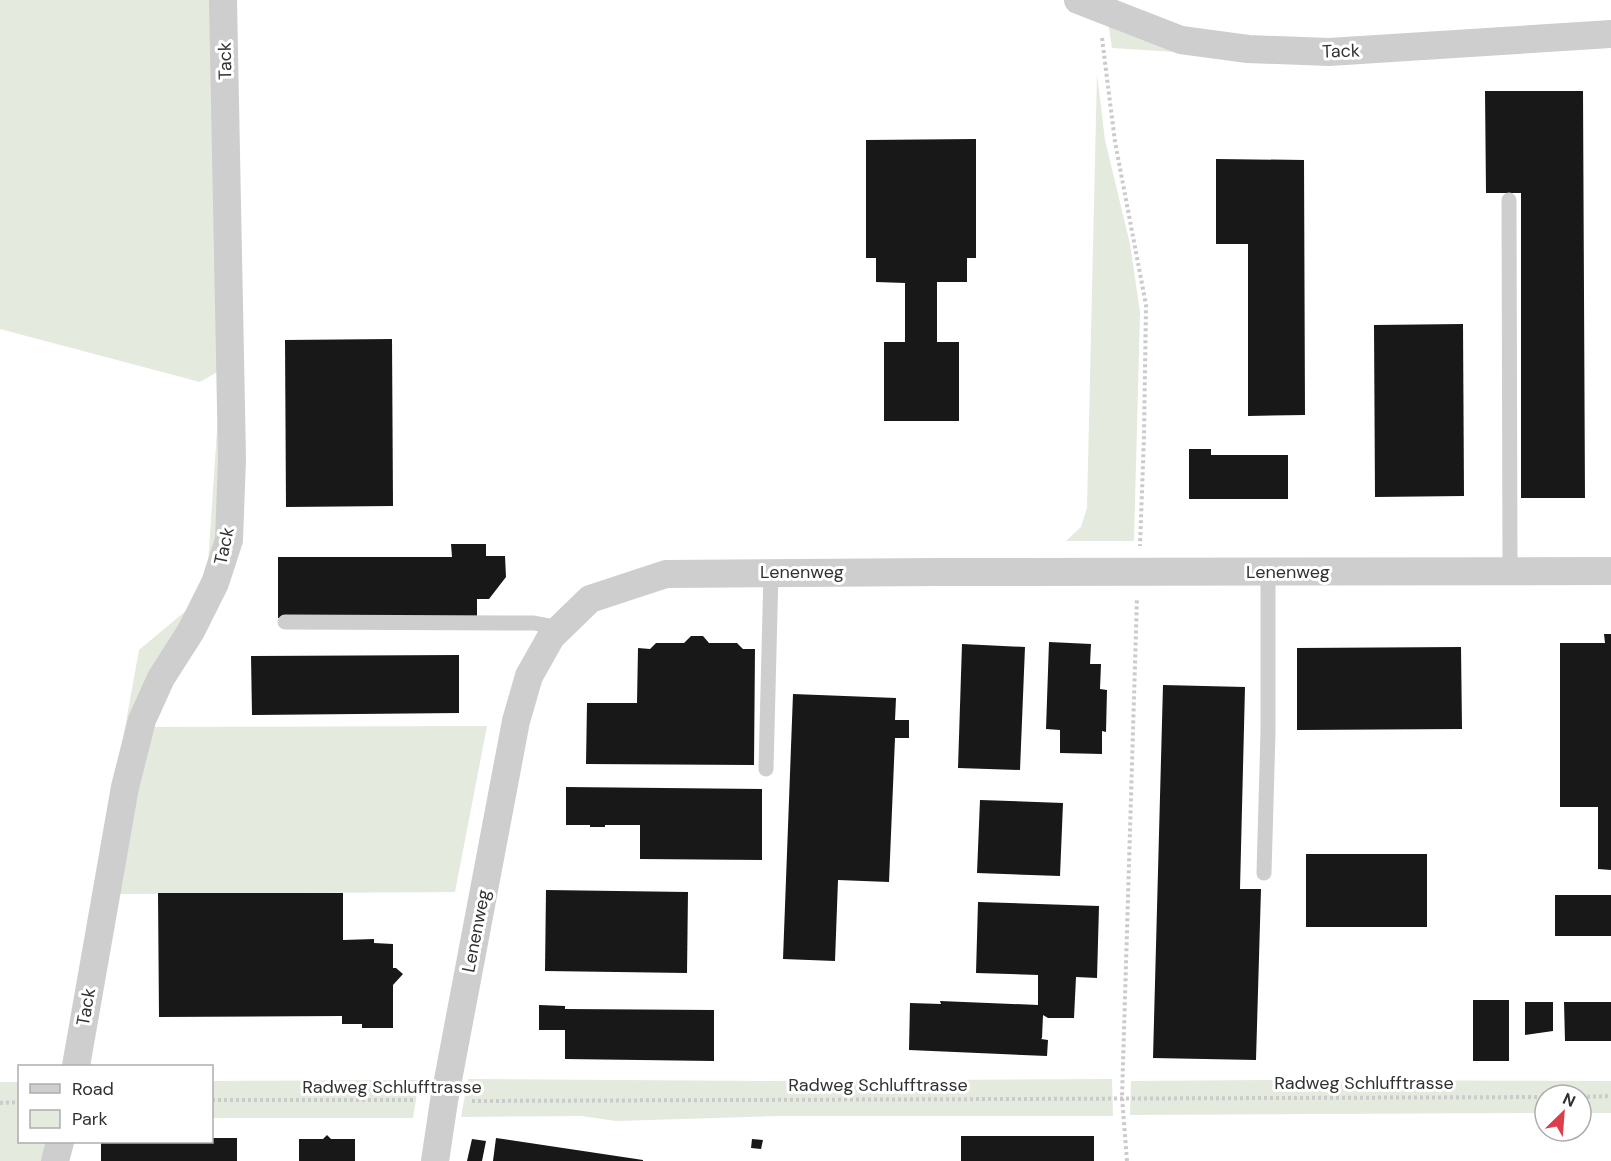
<svg xmlns="http://www.w3.org/2000/svg" width="1611" height="1161" viewBox="0 0 1611 1161" font-family="'DM Sans',sans-serif">
	<style>
		.green { fill: #e4eadd }
		.building { fill: #181818 }
		.lines { fill: none; stroke-linecap: round; stroke-linejoin: round }
		.path { stroke: #cbcbcb; stroke-width: 4; stroke-dasharray: 3 3; stroke-linecap: butt }
		.service { stroke: #cecece; stroke-width: 15 }
		.minor { stroke: #cecece; stroke-width: 28 }
		.labels { text-anchor: middle; dominant-baseline: central; stroke-width: 6; stroke-linejoin: round; paint-order: stroke }
		.street-label { font-size: 18px; fill: #313131; stroke: #fff }
	</style>
	<rect width="100%" height="100%" fill="#fff"/>
	<g class="green">
		<path d="M 0,0 L 216,0 L 219,371 L 200,382 L 0,329 Z"/>
		<path d="M 1108,21 L 1191,53 L 1112,48 Z"/>
		<path d="M 1097,74 L 1105,140 L 1130,244 L 1140,312 L 1134,541 L 1066,541 L 1081,527 L 1087,508 Z"/>
		<path d="M 219,400 L 226,480 L 206,594 L 153,675 L 64,1066 L 139,650 L 206,594 Z"/>
		<path d="M 487,726 L 455,892 L 117,894 L 146,727 Z"/>
		<path d="M 468,1079 L 765,1081 L 1112,1079 L 1113,1116 L 778,1116 L 616,1121 L 581,1116 L 461,1117 Z"/>
		<path d="M 419,1080 L 413,1118 L 212,1118 L 212,1081 Z"/>
		<path d="M 1286,1080 L 1611,1081 L 1611,1113 L 1581,1113 L 1581,1095 L 1545,1095 L 1545,1113 L 1130,1115 L 1131,1081 Z"/>
		<path d="M 0,1082 L 19,1082 L 20,1142 L 48,1142 L 41,1161 L 0,1161 Z"/>
	</g>
	<g class="building">
		<path d="M 1485,91 L 1583,91 L 1585,498 L 1521,498 L 1521,193 L 1486,193 Z"/>
		<path d="M 976,139 L 976,258 L 967,258 L 967,282 L 937,282 L 937,342 L 959,342 L 959,421 L 884,421 L 884,342 L 905,342 L 905,283 L 876,282 L 876,258 L 866,258 L 866,140 Z"/>
		<path d="M 1216,159 L 1304,160 L 1305,415 L 1248,416 L 1248,244 L 1216,244 Z"/>
		<path d="M 1463,324 L 1464,496 L 1375,497 L 1374,325 Z"/>
		<path d="M 392,339 L 393,506 L 286,507 L 285,340 Z"/>
		<path d="M 1189,449 L 1211,449 L 1211,455 L 1288,455 L 1288,499 L 1189,499 Z"/>
		<path d="M 451,544 L 486,544 L 486,556 L 505,556 L 506,577 L 489,599 L 477,599 L 477,618 L 278,618 L 278,557 L 452,557 Z"/>
		<path d="M 1604,634 L 1611,634 L 1611,870 L 1598,869 L 1598,807 L 1560,807 L 1560,643 L 1605,643 Z"/>
		<path d="M 691,636 L 703,636 L 709,643 L 737,643 L 743,649 L 755,649 L 754,765 L 586,764 L 587,703 L 637,703 L 638,648 L 650,649 L 656,643 L 684,643 Z"/>
		<path d="M 1049,642 L 1091,644 L 1090,664 L 1101,664 L 1100,689 L 1107,690 L 1106,732 L 1102,731 L 1102,754 L 1060,753 L 1060,730 L 1046,729 Z"/>
		<path d="M 962,644 L 1025,647 L 1020,770 L 958,768 Z"/>
		<path d="M 1461,647 L 1462,729 L 1297,730 L 1297,648 Z"/>
		<path d="M 459,655 L 459,713 L 252,715 L 251,656 Z"/>
		<path d="M 1163,685 L 1245,687 L 1240,889 L 1261,889 L 1256,1060 L 1153,1058 Z"/>
		<path d="M 793,694 L 896,698 L 895,720 L 909,720 L 909,738 L 895,738 L 889,882 L 838,880 L 835,961 L 783,959 Z"/>
		<path d="M 566,787 L 762,789 L 762,860 L 640,859 L 640,825 L 605,825 L 605,827 L 590,827 L 590,825 L 566,825 Z"/>
		<path d="M 980,800 L 1063,803 L 1060,876 L 977,873 Z"/>
		<rect x="1306" y="854" width="121" height="73"/>
		<path d="M 546,890 L 688,892 L 687,973 L 545,971 Z"/>
		<path d="M 158,893 L 343,893 L 343,940 L 374,939 L 374,943 L 393,944 L 393,968 L 396,968 L 403,974 L 393,985 L 393,1028 L 362,1028 L 362,1024 L 342,1024 L 342,1016 L 159,1017 Z"/>
		<rect x="1555" y="895" width="56" height="41"/>
		<path d="M 978,902 L 1099,906 L 1097,978 L 1076,977 L 1074,1018 L 1048,1018 L 1043,1015 L 1042,1038 L 1041,1039 L 1048,1040 L 1047,1056 L 909,1050 L 910,1003 L 941,1004 L 940,1001 L 1038,1005 L 1038,975 L 976,973 Z"/>
		<rect x="1473" y="1000" width="36" height="61"/>
		<path d="M 1525,1002 L 1553,1002 L 1553,1031 L 1525,1035 Z"/>
		<path d="M 1564,1002 L 1611,1002 L 1611,1041 L 1565,1041 Z"/>
		<path d="M 539,1005 L 565,1006 L 565,1009 L 714,1010 L 714,1061 L 565,1059 L 565,1030 L 539,1030 Z"/>
		<path d="M 327,1135 L 331,1139 L 355,1139 L 355,1161 L 299,1161 L 299,1139 L 323,1139 Z"/>
		<rect x="961" y="1136" width="133" height="25"/>
		<path d="M 212,1138 L 237,1138 L 237,1161 L 101,1161 L 101,1142 L 212,1142 Z"/>
		<path d="M 496,1138 L 643,1160 L 643,1161 L 493,1161 Z"/>
		<path d="M 472,1139 L 486,1141 L 482,1161 L 467,1161 Z"/>
		<path d="M 752,1139 L 763,1140 L 761,1149 L 751,1148 Z"/>
	</g>
	<g class="lines">
		<g class="path">
			<path d="M 1102,38 L 1115,142 L 1146,305 L 1144,436 L 1140,546"/>
			<path d="M 1581,1097 L 1611,1096"/>
			<path d="M 212,1100 L 416,1100"/>
			<path d="M 472,1101 L 1545,1097"/>
			<path d="M 0,1103 L 20,1102"/>
			<path d="M 1127,1161 L 1122,1097 L 1137,598"/>
		</g>
		<g class="service">
			<path d="M 1509,200 L 1510,572"/>
			<path d="M 285,622 L 534,623 L 560,628"/>
			<path d="M 766,769 L 771,572"/>
			<path d="M 1264,873 L 1268,732 L 1268,572"/>
		</g>
		<g class="minor">
			<path d="M 1078,0 L 1181,40 L 1248,49 L 1329,52 L 1611,34"/>
			<path d="M 76,1066 L 125,787 L 142,720 L 161,678 L 191,631 L 215,583 L 229,540 L 232,459 L 223,0"/>
			<path d="M 55,1161 L 60,1142"/>
			<path d="M 435,1161 L 444,1101 L 516,721 L 529,676 L 551,637 L 590,599 L 666,574 L 938,572 L 1611,571"/>
		</g>
	</g>
	<g class="labels">
		<g class="street-label">
			<text transform="translate(1341 51) rotate(-2)">Tack</text>
			<text transform="translate(225 61) rotate(-91)">Tack</text>
			<text transform="translate(224 546) rotate(-78)">Tack</text>
			<text x="802" y="572">Lenenweg</text>
			<text x="1288" y="572">Lenenweg</text>
			<text transform="translate(476 931) rotate(-79)">Lenenweg</text>
			<text transform="translate(86 1007) rotate(-80)">Tack</text>
			<text x="1364" y="1083">Radweg Schlufftrasse</text>
			<text x="878" y="1085">Radweg Schlufftrasse</text>
			<text x="392" y="1087">Radweg Schlufftrasse</text>
		</g>
	</g>
	<rect x="18" y="1065" width="195" height="78" fill="#ffffff" stroke="#adadad" stroke-width="1.5"/>
	<rect x="30" y="1084" width="30" height="9" fill="#cecece" stroke="#adadad" stroke-width="1.5"/>
	<text x="72" y="1095" font-size="18" fill="#313131">Road</text>
	<rect x="30" y="1110" width="30" height="18" fill="#e4eadd" stroke="#adadad" stroke-width="1.5"/>
	<text x="72" y="1125" font-size="18" fill="#313131">Park</text>
	<g transform="translate(1563 1113) rotate(25)"><circle r="28" fill="#ffffff" stroke="#adadad" stroke-width="1.5"/>
	<path d="M0-4.5L10 22L0 15L-10 22Z" fill="#dd3e4a"/>
	<text y="-9" font-size="16" font-weight="bold" text-anchor="middle" fill="#313131">N</text>
	</g>
</svg>
